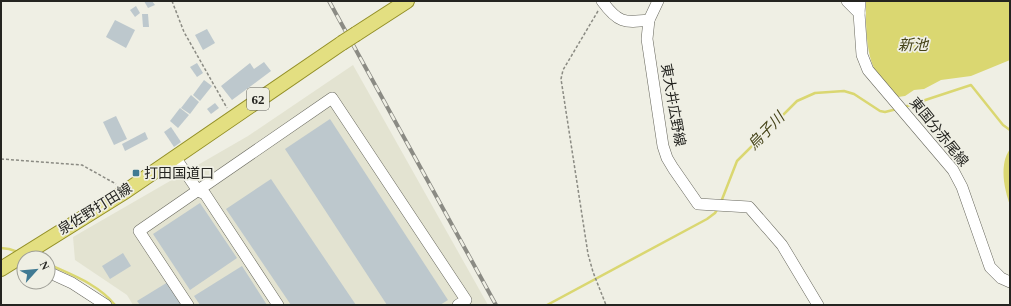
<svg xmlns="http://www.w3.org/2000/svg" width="1011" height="306" viewBox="0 0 1011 306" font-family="'Times New Roman','Noto Sans JP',serif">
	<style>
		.built { fill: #e3e3d1 }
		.water { fill: #dad771 }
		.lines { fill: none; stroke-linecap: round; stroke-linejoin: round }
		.stream { stroke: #dad771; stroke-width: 2.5 }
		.building { fill: #bdc8cd }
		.minor-casing { stroke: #68685e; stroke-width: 12 }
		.major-casing { stroke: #949028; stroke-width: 16 }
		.path { stroke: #8b8b83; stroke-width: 1.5; stroke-dasharray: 3 2; stroke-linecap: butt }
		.minor { stroke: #fff; stroke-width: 11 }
		.major { stroke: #e3df81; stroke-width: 14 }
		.rail-casing { stroke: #8b8b84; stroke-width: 4 }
		.rail { stroke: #efefe4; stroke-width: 2.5; stroke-dasharray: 8; stroke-linecap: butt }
		.major-bridge-casing { stroke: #949028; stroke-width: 16; stroke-linecap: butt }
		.major-bridge { stroke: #e3df81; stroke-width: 14 }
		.poi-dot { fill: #407a93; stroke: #efefe4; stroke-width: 1.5 }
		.labels { text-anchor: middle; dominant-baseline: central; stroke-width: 3.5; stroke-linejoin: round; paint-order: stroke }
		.shield { fill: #efefe4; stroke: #61615b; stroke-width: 1 }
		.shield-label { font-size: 13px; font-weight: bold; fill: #242420 }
		.street-label { font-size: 14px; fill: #242420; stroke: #efefe4 }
		.poi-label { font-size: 14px; fill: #242420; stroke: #efefe4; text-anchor: start }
		.water-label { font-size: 15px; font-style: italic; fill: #454318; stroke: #efefe4 }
	</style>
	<rect width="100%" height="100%" fill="#efefe4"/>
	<path class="built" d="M 353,65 L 488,305 L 133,305 L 127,295 L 75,260 L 73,237 L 248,136 Z"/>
	<g class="water">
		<path d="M 866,1 L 1010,1 L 1010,60 L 971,76 L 941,80 L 924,89 L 914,90 L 905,96 L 898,97 C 891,90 882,82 877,74 C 865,53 866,24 866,1 Z"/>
		<path d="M 1010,149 L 1010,205 C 1004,189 999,164 1010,149 Z"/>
	</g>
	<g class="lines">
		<g class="stream">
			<path d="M 904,107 L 971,85 L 1003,125 L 1010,130"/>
			<path d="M 721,202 L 737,161 L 797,101 L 815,93 L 844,91 L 854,94 L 880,111 L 885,112 L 897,109"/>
			<path d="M 1,248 L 9,249 L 18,252"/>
			<path d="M 48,264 C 72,275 98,284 115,305"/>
			<path d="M 547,305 L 707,219 L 715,213 L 718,208"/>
		</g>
	</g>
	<g class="building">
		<path d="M 144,1 L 152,1 L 155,5 L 148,8 Z"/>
		<path d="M 136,6 L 140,13 L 135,17 L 130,10 Z"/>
		<path d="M 142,14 L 148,14 L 149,27 L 143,27 Z"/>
		<path d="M 115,20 L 135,30 L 126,48 L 106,37 Z"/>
		<path d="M 207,29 L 215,43 L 203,50 L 195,35 Z"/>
		<path d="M 264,62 L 271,71 L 232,100 L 221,86 L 250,63 L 254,69 Z"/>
		<path d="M 197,63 L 203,73 L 197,77 L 190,67 Z"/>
		<path d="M 204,80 L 212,86 L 200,101 L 193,95 Z"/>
		<path d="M 191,95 L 199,102 L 190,114 L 181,108 Z"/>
		<path d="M 215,103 L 219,108 L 211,114 L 207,109 Z"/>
		<path d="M 180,108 L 189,115 L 178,128 L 170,121 Z"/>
		<path d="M 116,116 L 127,139 L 114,145 L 103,122 Z"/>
		<path d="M 330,119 L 448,300 L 440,305 L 387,305 L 285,149 Z"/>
		<path d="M 171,127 L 181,142 L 174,147 L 164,132 Z"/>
		<path d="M 145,132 L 148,139 L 125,151 L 122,144 Z"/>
		<path d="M 271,179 L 356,305 L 291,305 L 226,209 Z"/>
		<path d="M 200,203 L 237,258 L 190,290 L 153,234 Z"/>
		<path d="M 123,253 L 131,266 L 110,279 L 102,266 Z"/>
		<path d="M 242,266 L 267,305 L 200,305 L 194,296 Z"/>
		<path d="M 168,282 L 183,305 L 140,305 L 137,301 Z"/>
	</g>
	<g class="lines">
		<g class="minor-casing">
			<g id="minor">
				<path d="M 602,1 C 618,23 624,23 649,20"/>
				<path d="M 658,1 L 649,20 L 647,39 L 663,146 L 667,158 L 673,168 L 698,204 L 749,207 L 782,245 L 818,305"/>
				<path d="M 847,1 L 859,13 L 862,55 L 868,70 L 953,170 L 962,187 L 990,267 L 1001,278 L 1010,282"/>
				<path d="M 859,13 L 860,1"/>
				<path d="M 175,157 L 198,191 L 205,194 L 278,305"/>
				<path d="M 48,272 L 72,283 L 106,305"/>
				<path d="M 188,305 L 139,231 L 332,98 L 466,300 L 458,305"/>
			</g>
		</g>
		<g class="major-casing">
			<g id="major">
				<path d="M 356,34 L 407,1"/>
				<path d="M 1,269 L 126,191 L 342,43"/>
			</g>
		</g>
		<g class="path">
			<path d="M 172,1 L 184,32 L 227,108"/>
			<path d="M 598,11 L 563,70 L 561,79 L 588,254 L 593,272 L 606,305"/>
			<path d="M 1,159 L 82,165 L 116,184"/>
		</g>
		<use href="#minor" class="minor"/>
		<use href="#major" class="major"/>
		<g class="rail-casing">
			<path id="rail" d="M 329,1 L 496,305"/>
		</g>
		<use href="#rail" class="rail"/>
		<g class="major-bridge-casing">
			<path id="major-bridge" d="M 342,43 L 356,34"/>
		</g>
		<use href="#major-bridge" class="major-bridge"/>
	</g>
	<rect class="poi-dot" x="132" y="169" width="8" height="8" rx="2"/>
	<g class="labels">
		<rect class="shield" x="247" y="88" width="22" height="22" rx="3"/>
		<g class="shield-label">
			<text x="258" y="99">62</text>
		</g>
		<g class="street-label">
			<text transform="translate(673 105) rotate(80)">東大井広野線</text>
			<text transform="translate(939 132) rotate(51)">東国分赤尾線</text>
			<text transform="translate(95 209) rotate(-32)">泉佐野打田線</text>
		</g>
		<g class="poi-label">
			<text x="144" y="173">打田国道口</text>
		</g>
		<g class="water-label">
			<text x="913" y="45">新池</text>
			<text transform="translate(766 131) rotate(-46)">烏子川</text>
		</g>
	</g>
	<rect width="1011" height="306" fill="none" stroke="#242420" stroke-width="4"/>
	<g transform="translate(36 270) rotate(63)"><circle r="19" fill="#efefe4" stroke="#9e9e96"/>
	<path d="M0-3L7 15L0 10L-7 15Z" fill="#407a93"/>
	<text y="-6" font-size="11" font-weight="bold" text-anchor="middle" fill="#242420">N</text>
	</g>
</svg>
